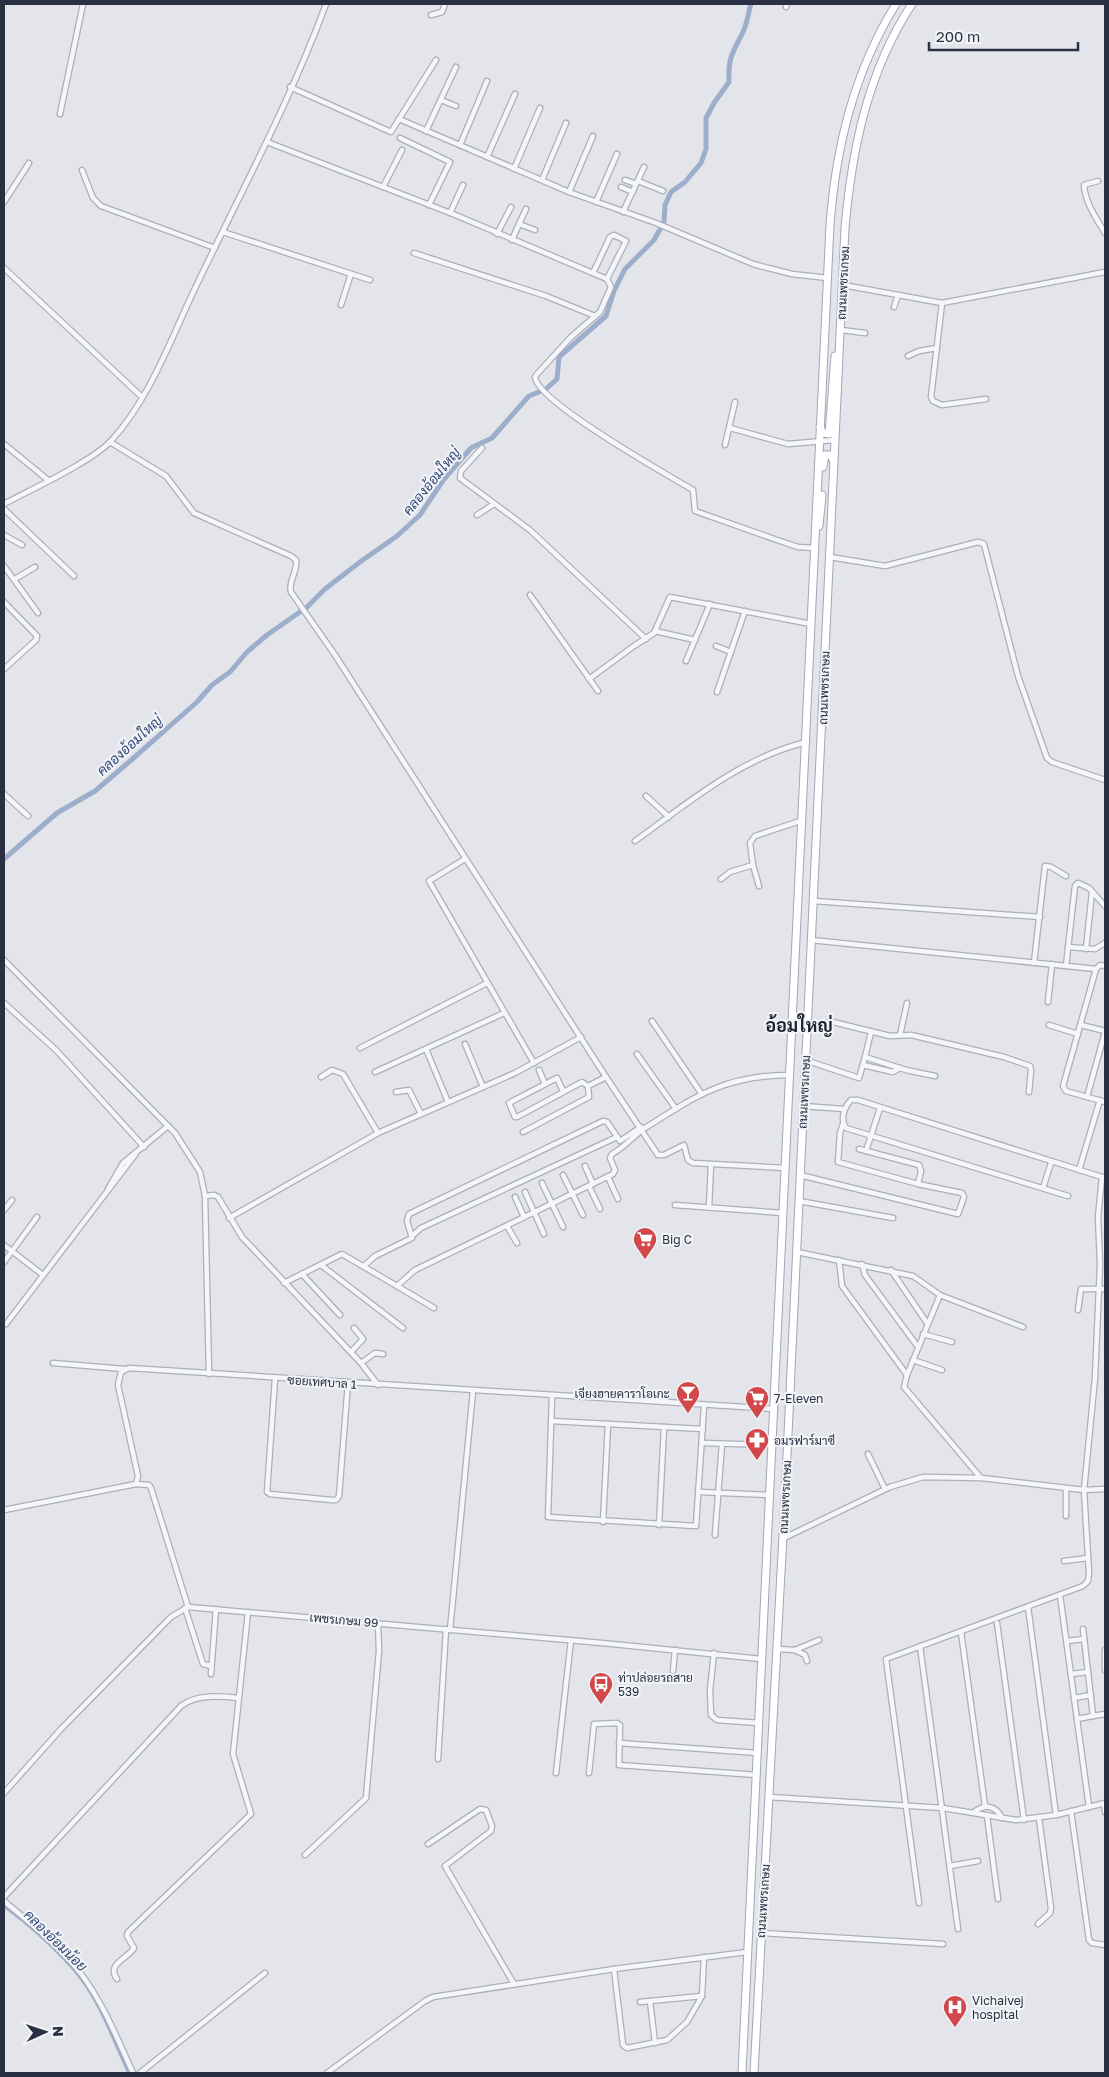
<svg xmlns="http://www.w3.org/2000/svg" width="1109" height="2077" viewBox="0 0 1109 2077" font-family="'Golos Text',Sarabun,sans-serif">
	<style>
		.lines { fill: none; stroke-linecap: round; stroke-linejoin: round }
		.canal { stroke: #9daecb; stroke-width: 5 }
		.minor-casing { stroke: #acafb9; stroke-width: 7 }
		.primary-casing { stroke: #a2a7b7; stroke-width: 9 }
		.minor { stroke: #f5f6f9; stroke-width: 4.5 }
		.primary { stroke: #fff; stroke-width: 7 }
		.labels { text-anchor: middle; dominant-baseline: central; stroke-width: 4; stroke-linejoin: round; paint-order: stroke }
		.street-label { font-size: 12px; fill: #2a3043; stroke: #f2f4f8 }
		.poi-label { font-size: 12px; fill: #2a3043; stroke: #f2f4f8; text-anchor: start }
		.water-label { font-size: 14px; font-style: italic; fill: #334978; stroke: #f2f4f8 }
		.district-label { font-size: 18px; font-weight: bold; fill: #1c2134; stroke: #f2f4f8 }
	</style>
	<rect width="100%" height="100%" fill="#e3e5eb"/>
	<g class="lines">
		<g class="canal">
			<path d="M 4,859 L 57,813 L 95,791 L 129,762 L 197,702 L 212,685 L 230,672 L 247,652 L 267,635 L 307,607 L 325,589 L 360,562 L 397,536 L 420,515 L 444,479 L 471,448 L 492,438 L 529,396 L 546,389 L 557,379 L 559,357 L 606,316 L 614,291 L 625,269 L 654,240 L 664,222 L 665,205 L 671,192 L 685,182 L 701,163 L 706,149 L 706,118 L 714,103 L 729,82 C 728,58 732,54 742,34 C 747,26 748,13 751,4"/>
			<path d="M 4,1905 C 29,1923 62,1952 81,1977 C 102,2004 115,2042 130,2073"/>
		</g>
		<g class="minor-casing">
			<g id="minor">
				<path d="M 786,7 L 787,4"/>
				<path d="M 431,15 L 442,12 L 445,4"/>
				<path d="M 290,87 L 391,132 L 436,60"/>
				<path d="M 441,100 L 456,106"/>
				<path d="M 60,114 L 83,4"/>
				<path d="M 399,119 L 569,192 L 656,223 L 753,264 L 792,274 L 828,278"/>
				<path d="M 426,131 L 456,67"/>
				<path d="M 400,138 L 450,162 L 429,205"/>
				<path d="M 267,142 L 453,214 L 607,279 L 611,287 L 600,312 L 571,337 L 537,374 L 535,377 C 537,402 668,475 693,490 L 695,511 L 777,540 L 798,547 L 815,548"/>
				<path d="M 460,145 L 487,81"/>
				<path d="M 487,157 L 515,94"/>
				<path d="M 514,169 L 540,108"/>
				<path d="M 82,170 L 93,198 L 101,206 L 215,248"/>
				<path d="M 542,180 L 566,123"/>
				<path d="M 625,180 L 636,184"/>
				<path d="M 638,181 L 663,191"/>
				<path d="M 1098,181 L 1084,185 C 1085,202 1096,218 1105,233"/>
				<path d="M 383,187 L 402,150"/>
				<path d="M 621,187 L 633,192"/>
				<path d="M 569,192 L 593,136"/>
				<path d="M 4,202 L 29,163"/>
				<path d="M 596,202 L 617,154"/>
				<path d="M 623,212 L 644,167"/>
				<path d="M 450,213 L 463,185"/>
				<path d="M 519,224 L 526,209"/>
				<path d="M 223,232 L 370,280"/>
				<path d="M 497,234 L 511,207"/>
				<path d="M 512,240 L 519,224 L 535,230"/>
				<path d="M 414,253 L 546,296 L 595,316"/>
				<path d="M 4,268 L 142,397"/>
				<path d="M 593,273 L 610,237 L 614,235 L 626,241 L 607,279"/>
				<path d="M 843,285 L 942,303 L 1105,272"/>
				<path d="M 942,303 L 931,397 L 933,401 L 942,405 L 986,399"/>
				<path d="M 341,305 L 351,274"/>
				<path d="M 894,307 L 898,295"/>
				<path d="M 841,330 L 865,333"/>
				<path d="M 908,356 L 919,351 L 937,348"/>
				<path d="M 730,428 L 788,444 L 835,440"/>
				<path d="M 110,442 L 166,476 L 194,513 L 291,556 L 296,560 C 298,571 288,581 291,592 L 335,655 L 606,1077 L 658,1155 L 664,1155 L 684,1145 L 688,1160 L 693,1163 L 786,1168"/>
				<path d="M 4,444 L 48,480"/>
				<path d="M 725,445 L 735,402"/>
				<path d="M 482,448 L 461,471 L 460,478 L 530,530 L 646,639"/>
				<path d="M 4,504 C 32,489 91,462 111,441 C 147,402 168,347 190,299 C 236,201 289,105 326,4"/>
				<path d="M 4,509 L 74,576"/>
				<path d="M 477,515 L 494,504"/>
				<path d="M 4,535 L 22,545"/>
				<path d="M 830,557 L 885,566 L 978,542 L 984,544 L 1018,676 L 1047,758 L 1052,762 L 1105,780"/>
				<path d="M 4,566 L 38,613"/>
				<path d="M 15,579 L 35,567"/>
				<path d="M 530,595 L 598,691"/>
				<path d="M 4,602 L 37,636 L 36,640 L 4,669"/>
				<path d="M 655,631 L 695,640"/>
				<path d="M 716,646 L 731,652"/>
				<path d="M 686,661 L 710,604"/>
				<path d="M 589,679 L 634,646 L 654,633 L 670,597 L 811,624"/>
				<path d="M 717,692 L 745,611"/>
				<path d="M 4,794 L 28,816"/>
				<path d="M 646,796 L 669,817"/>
				<path d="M 635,841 C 688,803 742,757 807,742"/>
				<path d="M 465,859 L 429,881 L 534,1063"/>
				<path d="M 753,865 L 759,886"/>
				<path d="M 721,879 L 730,872 L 753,865 L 750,843 L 755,836 L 803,820"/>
				<path d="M 814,901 L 1040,917"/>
				<path d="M 811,940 L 1096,969"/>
				<path d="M 1068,947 L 1095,949 L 1105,943"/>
				<path d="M 1086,949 L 1092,892"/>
				<path d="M 4,960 L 175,1133 L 200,1172 L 205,1196 L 209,1374"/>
				<path d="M 1034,963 L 1045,866 L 1051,867 L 1066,876"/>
				<path d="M 1066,966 L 1075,886 L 1078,883 L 1089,888 L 1105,906"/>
				<path d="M 1105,966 L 1100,965 L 1096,969 L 1063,1086 L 1066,1091 L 1105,1102"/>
				<path d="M 1048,1002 L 1052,964"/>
				<path d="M 4,1003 L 56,1050 L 144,1147"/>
				<path d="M 652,1021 L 701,1093"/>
				<path d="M 1049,1025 L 1078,1034"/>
				<path d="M 1081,1025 L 1105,1031"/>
				<path d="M 807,1027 L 833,1022 L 890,1036 L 911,1035 L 1004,1057 L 1030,1066 L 1031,1070 L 1029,1092"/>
				<path d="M 871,1032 L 865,1057 L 906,1070 L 935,1076"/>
				<path d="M 900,1035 L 907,1003"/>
				<path d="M 465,1044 L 483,1087"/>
				<path d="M 360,1048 L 487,983"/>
				<path d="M 426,1049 L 448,1102"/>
				<path d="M 637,1054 L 676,1109"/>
				<path d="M 805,1060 L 859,1078 L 865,1057"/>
				<path d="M 863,1065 L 893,1072 L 900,1068"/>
				<path d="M 539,1070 L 545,1084"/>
				<path d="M 375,1072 L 504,1013"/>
				<path d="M 321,1077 L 332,1070 L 343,1074 L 378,1133"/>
				<path d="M 563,1091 L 557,1078 L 555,1079 L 509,1103 L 515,1117 L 517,1117 L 582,1082 L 588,1086"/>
				<path d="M 396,1092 L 409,1090 L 421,1114"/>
				<path d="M 1087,1097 L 1105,1032"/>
				<path d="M 803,1106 L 844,1109"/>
				<path d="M 843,1124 L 840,1133 L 838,1162 L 918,1184"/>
				<path d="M 523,1132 L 589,1097 L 588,1086 L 606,1077"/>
				<path d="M 866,1151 L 880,1108"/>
				<path d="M 585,1166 L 593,1184"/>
				<path d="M 1079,1170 L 1100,1100"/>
				<path d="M 563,1175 L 583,1215"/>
				<path d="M 800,1175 L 958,1214 L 964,1197 L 962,1193 L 918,1184 L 921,1171 L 919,1165 L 859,1149"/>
				<path d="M 608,1177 L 618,1199"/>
				<path d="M 542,1183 L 563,1227"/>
				<path d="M 589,1186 L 600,1209"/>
				<path d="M 1043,1188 L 1051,1163"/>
				<path d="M 108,1189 L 123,1163 L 168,1126"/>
				<path d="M 525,1192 L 544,1234"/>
				<path d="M 205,1196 L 214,1195 L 218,1197 L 242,1237 L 361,1363 L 378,1385"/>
				<path d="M 1068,1196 L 846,1128 C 840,1120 844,1107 851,1100 L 858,1100 L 1105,1178"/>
				<path d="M 515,1197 L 524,1217"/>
				<path d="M 799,1201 L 893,1218"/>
				<path d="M 675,1205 L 783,1213"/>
				<path d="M 709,1207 L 711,1165"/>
				<path d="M 4,1210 L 12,1200"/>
				<path d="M 229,1218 L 378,1133 L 515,1073 L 581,1037"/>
				<path d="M 507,1226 L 517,1243"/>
				<path d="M 413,1235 L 421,1228 L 617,1137"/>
				<path d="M 4,1245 L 43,1275"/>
				<path d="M 797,1252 L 913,1276 L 940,1295 L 1023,1327"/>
				<path d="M 839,1260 L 842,1286 L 907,1375"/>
				<path d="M 4,1262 L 37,1217"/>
				<path d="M 862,1264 L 865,1275 L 918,1347"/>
				<path d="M 321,1265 L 403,1328"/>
				<path d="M 364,1266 L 375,1256 L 412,1238 L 407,1221 L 409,1214 L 603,1121 L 607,1122 L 620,1141 L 641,1127"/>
				<path d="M 891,1270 L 927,1323"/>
				<path d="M 302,1274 L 340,1315"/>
				<path d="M 284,1283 L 342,1254 L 397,1286 L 415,1270 L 613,1174 L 615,1170 L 610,1158 L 612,1154 C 625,1147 633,1136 645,1128 C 697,1095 727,1075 790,1075"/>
				<path d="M 397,1286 L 434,1308"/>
				<path d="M 940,1295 L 907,1375 L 904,1387 L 981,1478"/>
				<path d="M 1078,1310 L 1081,1289 L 1105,1289"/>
				<path d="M 6,1324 L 135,1155"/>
				<path d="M 923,1334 L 952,1342"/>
				<path d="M 351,1352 L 363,1339 L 354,1328"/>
				<path d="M 913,1360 L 942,1370"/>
				<path d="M 53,1363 L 124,1369"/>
				<path d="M 361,1363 L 375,1353 L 383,1354"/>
				<path d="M 275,1379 L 267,1492 L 270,1494 L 332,1500 L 336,1500 L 339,1496 L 348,1383"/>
				<path d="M 552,1396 L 548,1517 L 696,1526 L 704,1406"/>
				<path d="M 551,1421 L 703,1429"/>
				<path d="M 702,1443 L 773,1445"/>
				<path d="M 868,1454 L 885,1489"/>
				<path d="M 136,1484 L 149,1485 L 151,1488 L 188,1607"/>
				<path d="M 700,1492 L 770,1495"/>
				<path d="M 4,1510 L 136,1484 L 138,1476 L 118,1385 L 121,1372 L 129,1368 L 775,1409"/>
				<path d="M 1066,1516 L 1066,1489"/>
				<path d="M 603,1522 L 608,1424"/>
				<path d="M 659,1525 L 664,1427"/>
				<path d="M 715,1535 L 722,1444"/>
				<path d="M 782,1539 L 890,1487 L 923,1477 L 982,1478 L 1084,1490 L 1105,1489"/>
				<path d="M 1064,1561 L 1088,1558"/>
				<path d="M 1060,1595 L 1089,1807"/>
				<path d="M 1028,1607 L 1056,1815"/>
				<path d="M 185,1608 L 203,1664 L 211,1666"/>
				<path d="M 997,1623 L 1024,1820"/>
				<path d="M 450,1630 L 473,1391"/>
				<path d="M 961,1632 L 985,1806"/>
				<path d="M 1067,1641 L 1084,1639"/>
				<path d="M 920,1646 L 958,1929"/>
				<path d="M 777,1649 L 795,1650 L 819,1640"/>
				<path d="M 795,1650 L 805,1655 L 807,1661"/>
				<path d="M 1105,1650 L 1105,1670"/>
				<path d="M 714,1653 L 710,1690 L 711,1715 L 717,1720 L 759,1723"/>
				<path d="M 673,1671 L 675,1650"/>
				<path d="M 211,1674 L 216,1609"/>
				<path d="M 1071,1674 L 1088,1672"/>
				<path d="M 1074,1698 L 1091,1695"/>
				<path d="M 1093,1716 L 1105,1714"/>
				<path d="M 1077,1719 L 1093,1716 L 1083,1629"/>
				<path d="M 619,1743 L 758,1753"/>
				<path d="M 438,1759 L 446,1629"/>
				<path d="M 556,1773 L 571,1640"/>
				<path d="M 589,1773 L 594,1724 L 617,1723 L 620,1725 L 619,1765 L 757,1775"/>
				<path d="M 4,1793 L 61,1729 L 171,1617 L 188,1607 L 602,1643 L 761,1659"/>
				<path d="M 769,1797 L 943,1808 L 1016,1820 L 1056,1815 L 1105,1803"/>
				<path d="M 1104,1804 L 1105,1812"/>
				<path d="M 1071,1811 L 1089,1940 L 1092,1943 L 1105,1945"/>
				<path d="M 974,1812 C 986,1803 996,1806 1002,1818"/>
				<path d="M 987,1816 L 998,1899"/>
				<path d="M 428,1844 L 480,1809 L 486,1810 L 492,1826 L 491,1831 L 445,1866 L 514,1984"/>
				<path d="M 305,1855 L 366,1798 L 379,1651 L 378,1623"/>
				<path d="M 950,1866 L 978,1861"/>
				<path d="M 4,1897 L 181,1706 C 196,1694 220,1696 238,1698"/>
				<path d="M 4,1901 C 30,1923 61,1947 82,1975 C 104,2005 118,2040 133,2073"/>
				<path d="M 919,1903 L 886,1659 L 1083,1586 L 1088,1581 L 1089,1573 L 1084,1490 L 1095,1378 L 1100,1264 L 1098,1217 L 1102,1177"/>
				<path d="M 1038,1924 L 1050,1913 L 1051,1908 L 1039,1818"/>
				<path d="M 761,1933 L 943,1944"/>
				<path d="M 614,1969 L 623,2045 L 627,2048 L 667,2040 L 687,2022 L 702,1996 L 704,1957"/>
				<path d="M 117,1979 C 106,1964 127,1959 134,1948 L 127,1936 L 128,1932 L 251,1814 L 233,1754 L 248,1612"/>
				<path d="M 650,2001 L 655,2043"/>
				<path d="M 640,2002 L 702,1996"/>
				<path d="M 140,2073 L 265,1973"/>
				<path d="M 327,2073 L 425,2001 L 433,1997 L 614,1969 L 747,1952"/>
			</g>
		</g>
		<g class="primary-casing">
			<g id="primary">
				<path d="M 820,427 L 823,433 L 829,434 L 835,356"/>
				<path d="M 823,467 L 825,455 L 831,455 L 833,460"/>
				<path d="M 819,526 L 822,495"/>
				<path d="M 742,2073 L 830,225 C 836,146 854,72 896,4"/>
				<path d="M 754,2073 L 785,1498 L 845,228 C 852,148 868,71 912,4"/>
			</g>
		</g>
		<use href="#minor" class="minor"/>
		<use href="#primary" class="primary"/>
	</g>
	<defs>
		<g id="supermarket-pin" transform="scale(1.25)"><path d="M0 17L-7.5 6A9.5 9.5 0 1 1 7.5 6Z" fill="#d1474a" stroke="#f2f4f8"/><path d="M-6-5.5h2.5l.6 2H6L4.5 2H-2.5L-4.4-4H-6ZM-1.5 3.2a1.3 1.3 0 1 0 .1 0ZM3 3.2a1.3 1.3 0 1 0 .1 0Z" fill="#fff"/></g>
		<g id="bar-pin" transform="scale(1.25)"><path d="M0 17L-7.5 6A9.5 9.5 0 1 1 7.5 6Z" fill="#d1474a" stroke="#f2f4f8"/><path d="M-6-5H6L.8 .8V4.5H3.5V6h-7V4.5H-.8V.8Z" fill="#fff"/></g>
		<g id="pharmacy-pin" transform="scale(1.25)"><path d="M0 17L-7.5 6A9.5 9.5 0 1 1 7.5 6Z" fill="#d1474a" stroke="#f2f4f8"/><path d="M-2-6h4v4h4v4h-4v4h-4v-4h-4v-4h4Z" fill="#fff"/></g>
		<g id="bus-pin" transform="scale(1.25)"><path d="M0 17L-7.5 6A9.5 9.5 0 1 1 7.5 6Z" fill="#d1474a" stroke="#f2f4f8"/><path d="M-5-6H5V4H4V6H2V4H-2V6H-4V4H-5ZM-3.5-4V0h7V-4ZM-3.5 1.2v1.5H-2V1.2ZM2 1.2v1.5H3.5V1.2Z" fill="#fff"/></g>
		<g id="hospital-pin" transform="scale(1.25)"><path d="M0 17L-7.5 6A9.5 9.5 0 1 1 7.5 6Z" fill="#d1474a" stroke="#f2f4f8"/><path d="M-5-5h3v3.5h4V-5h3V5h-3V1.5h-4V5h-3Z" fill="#fff"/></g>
	</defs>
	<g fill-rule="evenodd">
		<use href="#supermarket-pin" x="645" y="1239"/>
		<use href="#bar-pin" x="688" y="1393"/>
		<use href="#supermarket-pin" x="757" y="1398"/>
		<use href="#pharmacy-pin" x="757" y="1440"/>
		<use href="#bus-pin" x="601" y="1684"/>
		<use href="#hospital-pin" x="955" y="2007"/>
	</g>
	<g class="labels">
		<g class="street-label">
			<text transform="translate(843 283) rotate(-87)">ถนนเพชรเกษม</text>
			<text transform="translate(824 688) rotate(-88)">ถนนเพชรเกษม</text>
			<text transform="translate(804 1092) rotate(-87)">ถนนเพชรเกษม</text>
			<text transform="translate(322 1382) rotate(4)">ซอยเทศบาล 1</text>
			<text transform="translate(785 1497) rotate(-87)">ถนนเพชรเกษม</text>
			<text transform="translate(344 1620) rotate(5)">เพชรเกษม 99</text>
			<text transform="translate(763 1901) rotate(-86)">ถนนเพชรเกษม</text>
		</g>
		<g class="poi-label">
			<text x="662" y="1239">Big C</text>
			<text x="670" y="1393" text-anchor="end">เจียงฮายคาราโอเกะ</text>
			<text x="774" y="1398">7-Eleven</text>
			<text x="774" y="1440">อมรฟาร์มาซี</text>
			<text x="618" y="1677">ท่าปล่อยรถสาย<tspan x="618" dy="14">539</tspan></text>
			<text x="972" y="2000">Vichaivej<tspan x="972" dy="14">hospital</tspan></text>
		</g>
		<g class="water-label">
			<text transform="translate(431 481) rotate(-51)">คลองอ้อมใหญ่</text>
			<text transform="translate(129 745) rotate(-42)">คลองอ้อมใหญ่</text>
			<text transform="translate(56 1940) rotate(44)">คลองอ้อมน้อย</text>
		</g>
		<g class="district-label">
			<text x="799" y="1025">อ้อมใหญ่</text>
		</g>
	</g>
	<rect width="1109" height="2077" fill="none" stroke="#2a3043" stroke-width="10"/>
	<g transform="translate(45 2032) rotate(87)" stroke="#f2f4f8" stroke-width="4" paint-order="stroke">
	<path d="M0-4L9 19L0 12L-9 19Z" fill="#2a3043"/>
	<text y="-8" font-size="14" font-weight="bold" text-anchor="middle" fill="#2a3043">N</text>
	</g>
	<path d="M929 42v8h149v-8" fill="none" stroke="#2a3043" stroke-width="2.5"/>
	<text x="936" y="42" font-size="15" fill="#2a3043" stroke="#f2f4f8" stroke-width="4" paint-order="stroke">200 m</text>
</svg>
